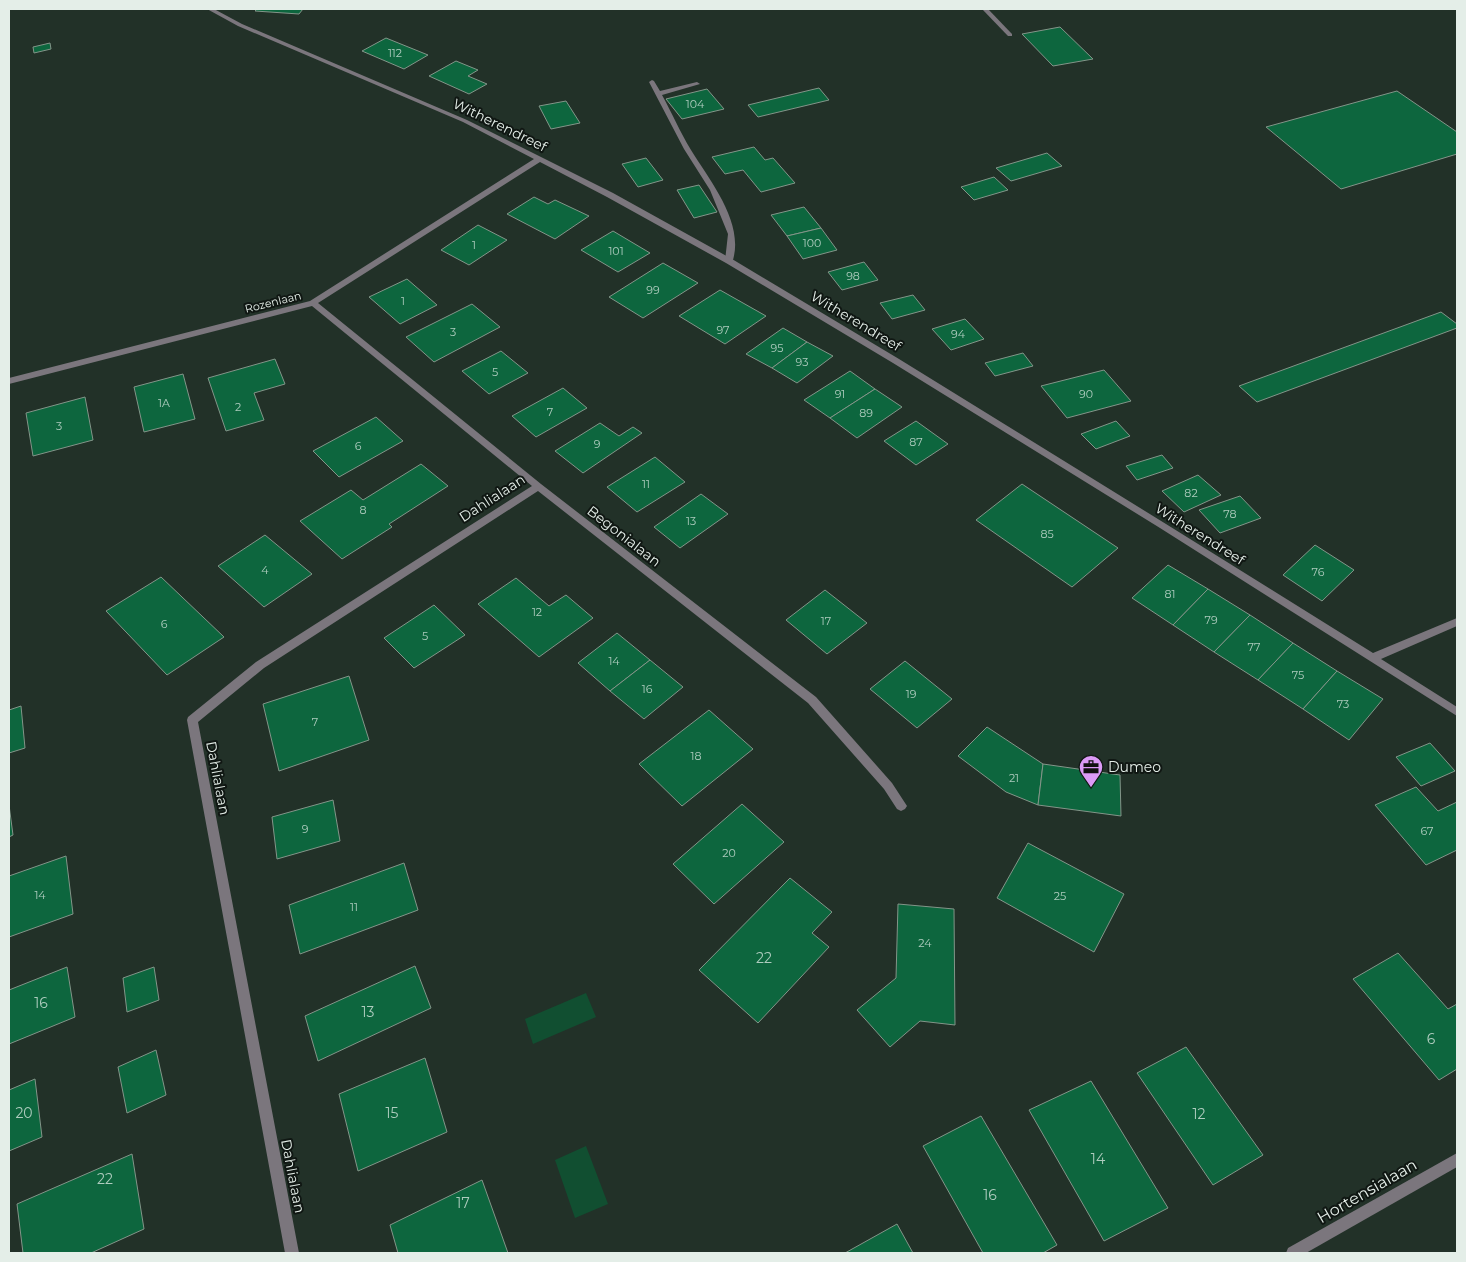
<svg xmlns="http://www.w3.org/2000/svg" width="1466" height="1262" viewBox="0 0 1466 1262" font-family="Montserrat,sans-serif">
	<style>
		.water { fill: #114f31 }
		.building { fill: #0d663e; stroke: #839589 }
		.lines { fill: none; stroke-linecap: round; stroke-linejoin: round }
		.service { fill: #7b767d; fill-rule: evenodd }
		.minor { fill: #7b767d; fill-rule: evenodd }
		.labels { text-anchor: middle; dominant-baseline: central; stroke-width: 4; stroke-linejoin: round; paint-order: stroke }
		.number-label { font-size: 11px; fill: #aeccbe }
		.far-street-label { font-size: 11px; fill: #e4eee8; stroke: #101713 }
		.street-label { font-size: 14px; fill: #e4eee8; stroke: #101713 }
		.poi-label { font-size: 14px; fill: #e4eee8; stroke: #101713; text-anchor: start }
		.near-number-label { font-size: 14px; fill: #aeccbe }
		.near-street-label { font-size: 16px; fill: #e4eee8; stroke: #101713 }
	</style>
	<rect width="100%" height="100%" fill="#223128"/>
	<g class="water">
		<path d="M 586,993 L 596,1017 L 533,1044 L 525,1019 Z"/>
		<path d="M 586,1146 L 608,1204 L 575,1218 L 555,1160 Z"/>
	</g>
	<g class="building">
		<path d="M 257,9 L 303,9 L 299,14 L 255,11 Z"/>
		<path d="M 1060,27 L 1093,59 L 1053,66 L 1022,34 Z"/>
		<path d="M 386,38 L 428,55 L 404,69 L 362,51 Z"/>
		<path d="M 50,43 L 51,49 L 34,53 L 33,47 Z"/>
		<path d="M 456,61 L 478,70 L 468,76 L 487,84 L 469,94 L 429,76 Z"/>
		<path d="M 819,88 L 829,100 L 758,117 L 748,105 Z"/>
		<path d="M 707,89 L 724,109 L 682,119 L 666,99 Z"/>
		<path d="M 1397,91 L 1457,132 L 1457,154 L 1341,189 L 1266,127 Z"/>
		<path d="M 566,101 L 580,123 L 551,129 L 539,106 Z"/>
		<path d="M 754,147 L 765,160 L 773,158 L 795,183 L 761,192 L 743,170 L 725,174 L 712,157 Z"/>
		<path d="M 1047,153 L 1062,166 L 1011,181 L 996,168 Z"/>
		<path d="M 646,158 L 663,180 L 638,187 L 622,164 Z"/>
		<path d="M 994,177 L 1008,190 L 974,200 L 961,187 Z"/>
		<path d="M 699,185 L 717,212 L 694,218 L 677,190 Z"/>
		<path d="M 534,197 L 548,204 L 555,200 L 589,216 L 555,239 L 507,214 Z"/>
		<path d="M 804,207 L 821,228 L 787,236 L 771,215 Z"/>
		<path d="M 478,225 L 507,240 L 469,265 L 441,250 Z"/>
		<path d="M 821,228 L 837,250 L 803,259 L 787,236 Z"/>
		<path d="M 613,231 L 650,253 L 618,272 L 581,250 Z"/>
		<path d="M 864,262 L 878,280 L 842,290 L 828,272 Z"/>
		<path d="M 663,263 L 698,283 L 643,318 L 609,297 Z"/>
		<path d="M 407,279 L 437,305 L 400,324 L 369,297 Z"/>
		<path d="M 720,290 L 766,316 L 725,344 L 679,316 Z"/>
		<path d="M 913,295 L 925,310 L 892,319 L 880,303 Z"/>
		<path d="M 472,304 L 500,327 L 434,362 L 406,337 Z"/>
		<path d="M 1441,312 L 1457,324 L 1457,328 L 1257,402 L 1239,386 Z"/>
		<path d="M 965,319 L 984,339 L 951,350 L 932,329 Z"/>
		<path d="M 783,328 L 807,342 L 772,368 L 746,354 Z"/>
		<path d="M 807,342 L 833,356 L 797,383 L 772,368 Z"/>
		<path d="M 501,351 L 528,373 L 489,394 L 462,371 Z"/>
		<path d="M 1023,353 L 1033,366 L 995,376 L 985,363 Z"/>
		<path d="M 275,359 L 285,384 L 254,393 L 264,420 L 226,431 L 208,378 Z"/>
		<path d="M 1104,370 L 1131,401 L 1067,418 L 1041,386 Z"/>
		<path d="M 850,371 L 875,389 L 830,418 L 804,400 Z"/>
		<path d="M 183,374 L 195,419 L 144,432 L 134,387 Z"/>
		<path d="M 563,388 L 587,408 L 536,437 L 512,416 Z"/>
		<path d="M 875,389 L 902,407 L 857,438 L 830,418 Z"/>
		<path d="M 85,397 L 93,440 L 33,456 L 26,413 Z"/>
		<path d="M 376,417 L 403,441 L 339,477 L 313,451 Z"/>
		<path d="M 916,421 L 948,444 L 916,465 L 884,441 Z"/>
		<path d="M 1116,421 L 1130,436 L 1096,449 L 1081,434 Z"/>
		<path d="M 600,423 L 619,436 L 633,427 L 642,433 L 583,473 L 555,451 Z"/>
		<path d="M 1162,455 L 1173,468 L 1137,480 L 1126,466 Z"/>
		<path d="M 655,457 L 685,482 L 637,512 L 607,487 Z"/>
		<path d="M 421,464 L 448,486 L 389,524 L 392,527 L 342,559 L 300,521 L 351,490 L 363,500 Z"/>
		<path d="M 1198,475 L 1221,495 L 1184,512 L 1162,491 Z"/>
		<path d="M 1022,484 L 1118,548 L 1072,587 L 976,520 Z"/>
		<path d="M 701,494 L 728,514 L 680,548 L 654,527 Z"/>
		<path d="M 1240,496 L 1261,518 L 1220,533 L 1199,510 Z"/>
		<path d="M 265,535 L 312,574 L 264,607 L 218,566 Z"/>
		<path d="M 1315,545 L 1354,570 L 1322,601 L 1283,575 Z"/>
		<path d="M 1168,565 L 1208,589 L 1173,625 L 1132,598 Z"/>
		<path d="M 161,577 L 224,637 L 167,675 L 106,611 Z"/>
		<path d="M 516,578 L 549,606 L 566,595 L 593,618 L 539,657 L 478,604 Z"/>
		<path d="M 1208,589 L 1250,615 L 1214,652 L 1173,625 Z"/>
		<path d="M 825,590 L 867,623 L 827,654 L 786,620 Z"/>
		<path d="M 434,605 L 465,635 L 414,668 L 384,638 Z"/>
		<path d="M 1250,615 L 1293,643 L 1258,680 L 1214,652 Z"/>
		<path d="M 617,633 L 650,660 L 610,691 L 578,663 Z"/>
		<path d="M 1293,643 L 1337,671 L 1303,709 L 1258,680 Z"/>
		<path d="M 650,660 L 683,687 L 644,719 L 610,691 Z"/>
		<path d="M 905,661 L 952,699 L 917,728 L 870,689 Z"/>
		<path d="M 1337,671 L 1383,699 L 1349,740 L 1303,709 Z"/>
		<path d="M 349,676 L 369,740 L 279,771 L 263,704 Z"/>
		<path d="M 21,706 L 25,748 L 9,753 L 9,710 Z"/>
		<path d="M 709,710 L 753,749 L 682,806 L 639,764 Z"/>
		<path d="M 987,727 L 1043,764 L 1038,805 L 1006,792 L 958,756 Z"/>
		<path d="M 1430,743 L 1455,771 L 1421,786 L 1396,757 Z"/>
		<path d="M 1043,764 L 1120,775 L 1121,816 L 1038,805 Z"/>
		<path d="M 1416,787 L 1438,811 L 1457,802 L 1457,850 L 1426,865 L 1375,805 Z"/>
		<path d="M 333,800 L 340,841 L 277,859 L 272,817 Z"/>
		<path d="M 742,804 L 784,842 L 714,904 L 673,864 Z"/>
		<path d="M 9,805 L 13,835 L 9,837 Z"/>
		<path d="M 1028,843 L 1124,894 L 1094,952 L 997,898 Z"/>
		<path d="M 66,856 L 73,914 L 9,937 L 9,876 Z"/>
		<path d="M 404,863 L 418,910 L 300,954 L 289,905 Z"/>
		<path d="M 790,878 L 832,912 L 812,933 L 829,947 L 758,1023 L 699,970 Z"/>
		<path d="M 898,904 L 954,909 L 955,1025 L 920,1021 L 890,1047 L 857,1010 L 896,978 Z"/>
		<path d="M 1398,953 L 1448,1009 L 1457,1004 L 1457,1069 L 1439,1080 L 1353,979 Z"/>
		<path d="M 415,966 L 431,1008 L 318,1061 L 305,1016 Z"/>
		<path d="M 67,967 L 75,1017 L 9,1044 L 9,990 Z"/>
		<path d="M 154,967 L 159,1000 L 127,1012 L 123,978 Z"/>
		<path d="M 1186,1047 L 1263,1155 L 1213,1185 L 1137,1073 Z"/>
		<path d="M 156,1050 L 166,1095 L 127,1113 L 118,1067 Z"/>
		<path d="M 425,1058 L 447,1132 L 358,1171 L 339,1094 Z"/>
		<path d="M 35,1079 L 42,1137 L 9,1151 L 9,1090 Z"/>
		<path d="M 1091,1081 L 1168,1208 L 1104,1241 L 1029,1110 Z"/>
		<path d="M 981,1116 L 1057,1245 L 1043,1253 L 983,1253 L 923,1146 Z"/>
		<path d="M 132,1154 L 144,1229 L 91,1253 L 23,1253 L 17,1204 Z"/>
		<path d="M 482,1180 L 508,1253 L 398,1253 L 390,1225 Z"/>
		<path d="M 897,1224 L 913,1253 L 845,1253 Z"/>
	</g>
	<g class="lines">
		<g class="service">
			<path d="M 982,9 L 988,9 L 1012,34 L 1012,36 L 1008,36 Z"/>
			<path d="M 652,80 L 654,81 L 660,91 L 697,82 L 700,84 L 662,95 C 672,113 680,132 691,150 C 710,181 746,224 732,263 L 729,263 L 725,261 L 728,234 L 710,190 L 684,149 L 649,82 Z"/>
		</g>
		<g class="minor">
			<path d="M 207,9 L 214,9 L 242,24 L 467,120 L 613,193 L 732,259 L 899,359 L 1166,524 L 1373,653 L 1457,618 L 1457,626 L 1381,659 L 1457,707 L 1457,716 L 1160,528 L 893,363 L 726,263 L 607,197 L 540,162 L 318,303 L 541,484 L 816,697 L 892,783 L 907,806 L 905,809 L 901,811 L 897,809 L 884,789 L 808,703 L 538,491 L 264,668 L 198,722 L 299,1253 L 285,1253 L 187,720 L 188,717 L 256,662 L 532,486 L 312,306 L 9,384 L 9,378 L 310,301 L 534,159 L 463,122 L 238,26 Z"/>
			<path d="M 1457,1153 L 1457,1167 L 1306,1253 L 1286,1253 L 1288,1248 Z"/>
		</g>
	</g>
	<defs>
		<g id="office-pin" transform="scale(1.25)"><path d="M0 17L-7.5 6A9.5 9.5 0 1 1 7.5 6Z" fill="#db9af6" stroke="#101713"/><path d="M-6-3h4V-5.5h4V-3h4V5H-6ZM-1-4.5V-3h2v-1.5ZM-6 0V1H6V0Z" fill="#111"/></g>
	</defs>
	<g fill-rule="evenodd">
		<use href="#office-pin" x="1091" y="767"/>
	</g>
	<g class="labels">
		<g class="number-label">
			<text x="395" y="53">112</text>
			<text x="695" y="104">104</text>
			<text x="812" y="243">100</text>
			<text x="474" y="245">1</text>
			<text x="616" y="251">101</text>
			<text x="853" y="276">98</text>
			<text x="653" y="290">99</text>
			<text x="403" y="301">1</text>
			<text x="723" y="330">97</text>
			<text x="453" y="332">3</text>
			<text x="958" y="334">94</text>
			<text x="777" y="348">95</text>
			<text x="802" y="362">93</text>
			<text x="495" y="372">5</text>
			<text x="840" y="394">91</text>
			<text x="1086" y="394">90</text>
			<text x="164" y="403">1A</text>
			<text x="238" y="407">2</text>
			<text x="550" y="412">7</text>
			<text x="866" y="413">89</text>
			<text x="59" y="426">3</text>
			<text x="916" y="442">87</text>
			<text x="597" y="444">9</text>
			<text x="358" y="446">6</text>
			<text x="646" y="484">11</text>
			<text x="1191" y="493">82</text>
			<text x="363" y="510">8</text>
			<text x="1230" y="514">78</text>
			<text x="691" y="521">13</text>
			<text x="1047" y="534">85</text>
			<text x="265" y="570">4</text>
			<text x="1318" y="572">76</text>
			<text x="1170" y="594">81</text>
			<text x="537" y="612">12</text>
			<text x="1211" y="620">79</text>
			<text x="826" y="621">17</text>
			<text x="164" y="624">6</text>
			<text x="425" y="636">5</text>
			<text x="1254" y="647">77</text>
			<text x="614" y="661">14</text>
			<text x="1298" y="675">75</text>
			<text x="647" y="689">16</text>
			<text x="911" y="694">19</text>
			<text x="1343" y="704">73</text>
			<text x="315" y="722">7</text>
			<text x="696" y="756">18</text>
			<text x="1014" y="778">21</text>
			<text x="305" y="829">9</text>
			<text x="1427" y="831">67</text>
			<text x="729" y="853">20</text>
			<text x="40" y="895">14</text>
			<text x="1060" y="896">25</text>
			<text x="354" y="907">11</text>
			<text x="925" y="943">24</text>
		</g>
		<g class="far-street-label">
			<text transform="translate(273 302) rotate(-14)">Rozenlaan</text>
		</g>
		<g class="street-label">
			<text transform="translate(500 125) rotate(26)">Witherendreef</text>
			<text transform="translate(856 321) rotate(31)">Witherendreef</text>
			<text transform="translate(492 498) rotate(-33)">Dahlialaan</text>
			<text transform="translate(1200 534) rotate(32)">Witherendreef</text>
			<text transform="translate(624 536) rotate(38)">Begonialaan</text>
			<text transform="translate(218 778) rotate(79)">Dahlialaan</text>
			<text transform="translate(293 1176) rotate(79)">Dahlialaan</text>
		</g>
		<g class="poi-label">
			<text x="1108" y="767">Dumeo</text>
		</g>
		<g class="near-number-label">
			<text x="764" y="958">22</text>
			<text x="41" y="1003">16</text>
			<text x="368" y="1012">13</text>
			<text x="1431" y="1039">6</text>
			<text x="24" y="1113">20</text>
			<text x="392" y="1113">15</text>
			<text x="1199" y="1114">12</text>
			<text x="1098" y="1159">14</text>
			<text x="105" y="1179">22</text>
			<text x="990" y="1195">16</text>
			<text x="463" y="1203">17</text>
		</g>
		<g class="near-street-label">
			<text transform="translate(1367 1191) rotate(-30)">Hortensialaan</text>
		</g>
	</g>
	<rect width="1466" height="1262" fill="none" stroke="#e4eee8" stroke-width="20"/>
</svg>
